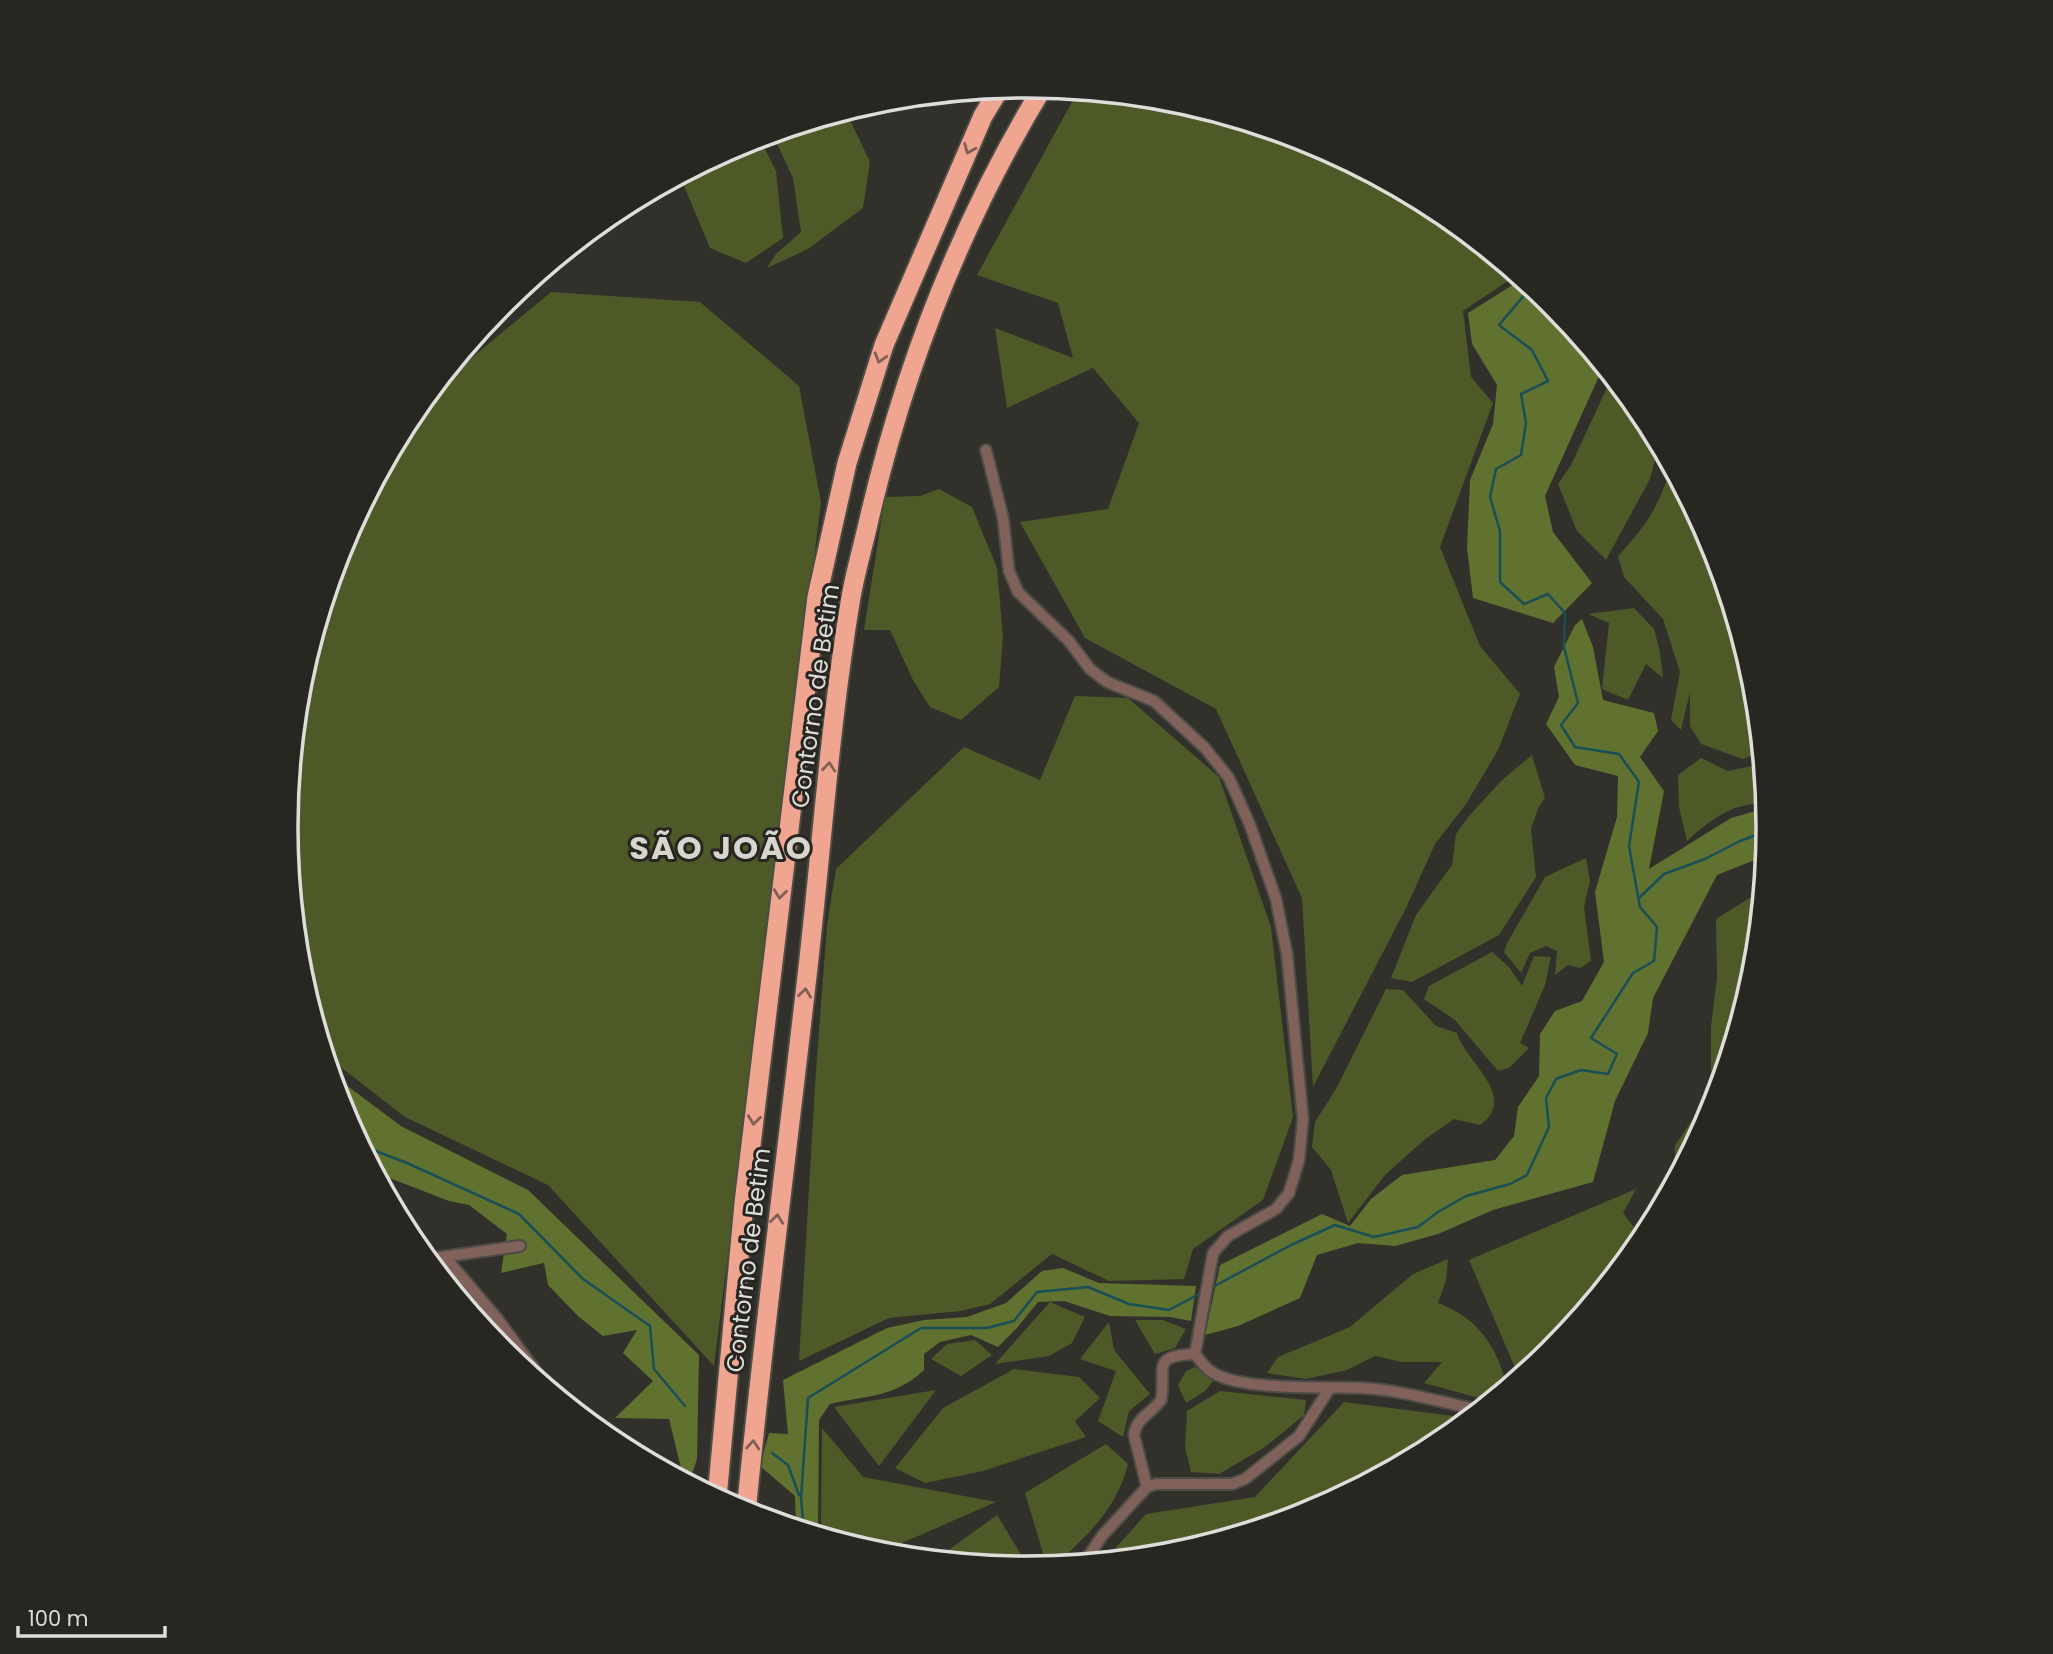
<svg xmlns="http://www.w3.org/2000/svg" width="2053" height="1654" viewBox="0 0 2053 1654" font-family="Poppins,sans-serif">
	<style>
		.green { fill: #4d5a28 }
		.forest { fill: #61712f }
		.lines { fill: none; stroke-linecap: round; stroke-linejoin: round }
		.stream { stroke: #194f57; stroke-width: 2.5 }
		.street-casing { stroke: #4d4c46; stroke-width: 14 }
		.highway-casing { stroke: #4d4c46; stroke-width: 23 }
		.street { stroke: #81625a; stroke-width: 10 }
		.highway { stroke: #f0a591; stroke-width: 19 }
		.oneway { stroke: #815f53 }
		.labels { text-anchor: middle; dominant-baseline: central; stroke-width: 6; stroke-linejoin: round; paint-order: stroke }
		.street-label { font-size: 24px; fill: #deddda; stroke: #272621 }
		.district-label { font-size: 32px; font-weight: bold; letter-spacing: 2px; fill: #d7d5ce; stroke: #272621 }
		.rim { fill: none; stroke: #deddda; stroke-width: 3.5 }
	</style>
	<rect width="100%" height="100%" fill="#31302a"/>
	<g class="green">
		<path d="M 1078,91 L 1172,100 L 1311,142 L 1439,211 L 1511,270 L 1511,279 L 1463,311 L 1471,377 L 1493,403 L 1440,547 L 1480,646 L 1520,694 L 1498,750 L 1466,804 L 1435,844 L 1406,908 L 1313,1087 L 1302,898 L 1216,709 L 1085,638 L 1020,522 L 1108,509 L 1139,423 L 1093,368 L 1007,408 L 995,328 L 1073,358 L 1058,303 L 977,275 Z"/>
		<path d="M 837,114 L 850,120 L 870,162 L 863,208 L 808,249 L 767,268 L 776,254 L 801,232 L 793,178 L 772,133 Z"/>
		<path d="M 759,137 L 776,171 L 783,238 L 746,263 L 710,248 L 682,181 L 676,178 L 743,142 Z"/>
		<path d="M 551,292 L 700,302 L 799,386 L 821,502 L 714,1366 L 548,1185 L 405,1117 L 325,1055 L 299,971 L 285,827 L 300,682 L 342,543 L 410,415 L 428,394 Z"/>
		<path d="M 1612,377 L 1643,416 L 1659,445 L 1650,479 L 1606,560 L 1577,531 L 1558,484 L 1571,465 Z"/>
		<path d="M 1671,468 L 1711,544 L 1754,683 L 1760,753 L 1743,759 L 1701,744 L 1690,726 L 1690,692 L 1681,730 L 1671,720 L 1680,672 L 1663,619 L 1624,577 L 1618,556 C 1646,526 1658,508 1671,468 Z"/>
		<path d="M 939,489 L 972,507 L 997,568 L 1003,637 L 999,687 L 961,720 L 930,707 L 913,680 L 890,630 L 864,630 L 885,497 L 920,496 Z"/>
		<path d="M 1634,608 L 1654,629 L 1660,652 L 1663,678 L 1646,664 L 1628,700 L 1602,689 L 1609,623 L 1588,614 Z"/>
		<path d="M 1075,696 L 1128,698 L 1219,777 L 1271,927 L 1293,1117 L 1263,1200 L 1193,1249 L 1184,1279 L 1109,1281 L 1052,1254 L 990,1304 L 961,1311 L 889,1318 L 799,1361 L 815,1085 L 827,925 L 836,869 L 964,747 L 1040,780 Z"/>
		<path d="M 1532,755 L 1545,798 L 1539,806 L 1531,829 L 1536,877 L 1499,935 L 1412,982 L 1391,978 L 1416,915 L 1452,865 L 1456,834 L 1469,816 L 1501,781 Z"/>
		<path d="M 1701,758 L 1728,771 L 1762,764 L 1765,804 C 1733,802 1710,820 1687,841 L 1679,807 L 1678,775 Z"/>
		<path d="M 1586,858 L 1590,881 L 1584,907 L 1591,961 L 1580,968 L 1568,965 L 1555,975 L 1557,951 L 1546,946 L 1530,953 L 1521,973 L 1504,952 L 1507,943 L 1545,877 Z"/>
		<path d="M 1761,891 L 1753,972 L 1711,1111 L 1650,1225 L 1648,1220 L 1656,1190 L 1675,1165 L 1675,1146 L 1694,1117 L 1711,1073 L 1711,1027 L 1717,978 L 1716,919 Z"/>
		<path d="M 1492,952 L 1509,967 L 1522,986 L 1534,956 L 1551,957 L 1545,985 L 1520,1043 L 1529,1048 L 1509,1068 L 1498,1071 L 1455,1020 L 1424,999 L 1429,986 Z"/>
		<path d="M 1386,989 L 1403,990 L 1436,1026 L 1457,1033 C 1466,1063 1519,1096 1480,1125 L 1454,1119 L 1424,1140 L 1385,1175 L 1348,1223 L 1331,1170 L 1312,1147 L 1315,1122 L 1336,1089 Z"/>
		<path d="M 1636,1189 L 1623,1213 L 1643,1239 L 1550,1351 L 1519,1377 L 1469,1260 Z"/>
		<path d="M 1448,1259 L 1446,1280 L 1438,1303 C 1478,1318 1497,1346 1507,1387 L 1490,1401 L 1424,1383 L 1442,1362 L 1402,1362 L 1375,1356 L 1347,1370 L 1306,1379 L 1267,1373 L 1278,1357 L 1350,1327 L 1413,1274 Z"/>
		<path d="M 1050,1302 L 1085,1317 L 1072,1343 L 1049,1356 L 995,1364 Z"/>
		<path d="M 1135,1320 L 1163,1320 L 1186,1329 L 1175,1348 L 1155,1354 Z"/>
		<path d="M 1109,1322 L 1114,1350 L 1150,1394 L 1129,1411 L 1123,1437 L 1098,1421 L 1116,1371 L 1080,1359 Z"/>
		<path d="M 975,1340 L 992,1355 L 961,1376 L 931,1359 L 947,1344 Z"/>
		<path d="M 1195,1367 L 1214,1380 L 1205,1391 L 1186,1403 L 1178,1385 L 1186,1371 Z"/>
		<path d="M 1014,1369 L 1079,1377 L 1100,1398 L 1075,1421 L 1086,1437 L 983,1471 L 925,1483 L 895,1468 L 943,1408 Z"/>
		<path d="M 936,1390 L 879,1466 L 834,1407 Z"/>
		<path d="M 1220,1391 L 1306,1400 L 1304,1415 L 1265,1447 L 1219,1474 L 1191,1472 L 1185,1447 L 1187,1411 Z"/>
		<path d="M 1344,1402 L 1469,1418 L 1438,1444 L 1310,1512 L 1171,1554 L 1104,1561 L 1146,1514 L 1255,1497 Z"/>
		<path d="M 822,1428 L 863,1477 L 996,1502 L 879,1553 L 823,1536 L 821,1518 Z"/>
		<path d="M 1106,1444 L 1128,1464 C 1117,1509 1087,1536 1054,1566 L 1047,1566 L 1025,1493 Z"/>
		<path d="M 997,1515 L 1029,1568 L 936,1559 Z"/>
	</g>
	<g class="forest">
		<path d="M 1522,279 C 1554,306 1582,335 1600,374 L 1545,496 L 1553,532 L 1592,583 L 1553,623 L 1473,598 L 1467,548 L 1470,480 L 1493,424 L 1497,385 L 1472,344 L 1468,313 Z"/>
		<path d="M 1582,619 L 1593,647 L 1603,700 L 1654,713 L 1658,731 L 1640,757 L 1664,791 L 1649,869 L 1731,818 L 1766,808 L 1768,827 L 1765,856 L 1717,875 L 1653,998 L 1648,1033 L 1615,1101 L 1593,1182 L 1493,1210 L 1438,1234 L 1395,1246 L 1358,1243 L 1317,1255 L 1300,1298 L 1238,1326 L 1205,1335 L 1220,1265 L 1322,1214 L 1350,1226 L 1371,1199 L 1402,1175 L 1495,1160 L 1514,1136 L 1518,1107 L 1539,1076 L 1540,1034 L 1555,1011 L 1582,1001 L 1604,962 L 1595,892 L 1617,817 L 1618,776 L 1575,765 L 1546,724 L 1559,697 L 1554,667 L 1575,625 Z"/>
		<path d="M 330,1073 L 401,1126 L 528,1190 L 699,1355 L 697,1459 L 689,1483 L 684,1480 L 669,1419 L 615,1418 L 653,1381 L 623,1353 L 637,1330 L 603,1336 L 579,1317 L 548,1285 L 544,1263 L 501,1273 L 507,1234 L 469,1205 L 449,1201 L 374,1172 L 342,1110 Z"/>
		<path d="M 1063,1268 L 1099,1283 L 1196,1286 L 1191,1321 L 1170,1317 L 1110,1316 L 1064,1301 L 1038,1302 L 1017,1328 L 998,1347 L 971,1335 L 940,1342 L 924,1354 L 924,1370 C 894,1398 868,1395 830,1404 L 819,1420 L 818,1535 L 796,1528 L 795,1496 L 760,1466 L 769,1433 L 788,1434 L 783,1380 L 887,1328 L 924,1320 L 967,1317 L 1006,1303 L 1042,1271 Z"/>
	</g>
	<g class="lines">
		<g class="stream">
			<path d="M 1639,898 L 1664,874 L 1705,859 L 1740,841 L 1767,831"/>
			<path d="M 360,1145 L 407,1163 L 519,1214 L 583,1279 L 650,1326 L 654,1369 L 685,1406"/>
			<path d="M 1209,1289 L 1291,1245 L 1335,1225 L 1374,1237 L 1418,1227 L 1438,1212 L 1466,1196 L 1510,1184 L 1527,1175 L 1549,1127 L 1546,1098 L 1556,1079 L 1581,1070 L 1608,1074 L 1617,1054 L 1591,1038 L 1633,973 L 1654,961 L 1657,927 L 1640,907 L 1629,846 L 1639,782 L 1619,754 L 1575,747 L 1561,725 L 1578,703 L 1564,647 L 1565,613 L 1548,594 L 1524,604 L 1500,582 L 1500,531 L 1490,497 L 1496,469 L 1521,455 L 1526,423 L 1521,394 L 1548,381 L 1532,350 L 1499,325 L 1531,287"/>
			<path d="M 772,1453 L 788,1465 L 799,1495"/>
			<path d="M 804,1530 L 801,1498 L 808,1398 L 921,1328 L 987,1328 L 1014,1321 L 1037,1292 L 1088,1287 L 1129,1304 L 1169,1310 L 1203,1292"/>
		</g>
		<g class="street-casing">
			<g id="street">
				<path d="M 986,450 L 1003,518 L 1009,571 L 1018,592 L 1068,640 L 1090,669 L 1107,682 L 1154,701 L 1205,748 L 1229,778 L 1250,825 L 1276,899 L 1287,954 L 1303,1119 L 1299,1160 L 1289,1193 L 1276,1209 L 1228,1236 L 1213,1253 L 1195,1354 C 1199,1359 1204,1366 1209,1370 C 1236,1392 1326,1386 1362,1388 C 1402,1390 1440,1402 1479,1410"/>
				<path d="M 445,1257 L 496,1317 L 549,1389"/>
				<path d="M 427,1259 L 520,1246"/>
				<path d="M 1147,1487 L 1134,1435 C 1136,1418 1152,1413 1161,1400 C 1167,1368 1149,1356 1195,1354"/>
				<path d="M 1079,1563 L 1090,1554 L 1102,1536 L 1147,1487 L 1156,1484 L 1232,1484 L 1245,1479 L 1299,1436 L 1330,1388"/>
			</g>
		</g>
		<g class="highway-casing">
			<g id="highway">
				<path d="M 717,1498 L 744,1203 L 817,597 L 847,463 L 884,345 L 983,116 L 1000,88"/>
				<path d="M 746,1513 C 763,1336 786,1161 806,985 C 821,858 829,729 850,603 C 854,577 862,550 868,524 C 903,371 961,222 1043,87"/>
			</g>
		</g>
		<use href="#street" class="street"/>
		<use href="#highway" class="highway"/>
	</g>
	<defs><path id="oneway-chevron" d="M-2-3.5L2.5 0L-2 3.5" fill="none" stroke-width="1.6" stroke-linecap="round" stroke-linejoin="round" transform="scale(1.75)"/></defs>
	<g class="oneway">
		<use href="#oneway-chevron" transform="translate(969 149) rotate(113)"/>
		<use href="#oneway-chevron" transform="translate(880 358) rotate(107)"/>
		<use href="#oneway-chevron" transform="translate(829 767) rotate(-84)"/>
		<use href="#oneway-chevron" transform="translate(780 894) rotate(97)"/>
		<use href="#oneway-chevron" transform="translate(805 993) rotate(-83)"/>
		<use href="#oneway-chevron" transform="translate(754 1120) rotate(97)"/>
		<use href="#oneway-chevron" transform="translate(777 1219) rotate(-83)"/>
		<use href="#oneway-chevron" transform="translate(753 1445) rotate(-85)"/>
	</g>
	<g class="labels">
		<g class="street-label">
			<text transform="translate(815 696) rotate(-82)">Contorno de Betim</text>
			<text transform="translate(748 1260) rotate(-83)">Contorno de Betim</text>
		</g>
		<g class="district-label">
			<text x="721" y="847">SÃO JOÃO</text>
		</g>
	</g>
	<path d="M0 0H2053V1654H0ZM298 827a729 729 0 1 1 1458 0a729 729 0 1 1-1458 0Z" fill="#272621" fill-rule="evenodd"/>
	<path class="rim" d="M298 827a729 729 0 1 1 1458 0a729 729 0 1 1-1458 0Z"/>
	<path d="M18 1626v10h147v-10" fill="none" stroke="#deddda" stroke-width="3.5"/>
	<text x="28" y="1626" font-size="21" fill="#deddda" stroke="#272621" stroke-width="5" paint-order="stroke">100 m</text>
</svg>
